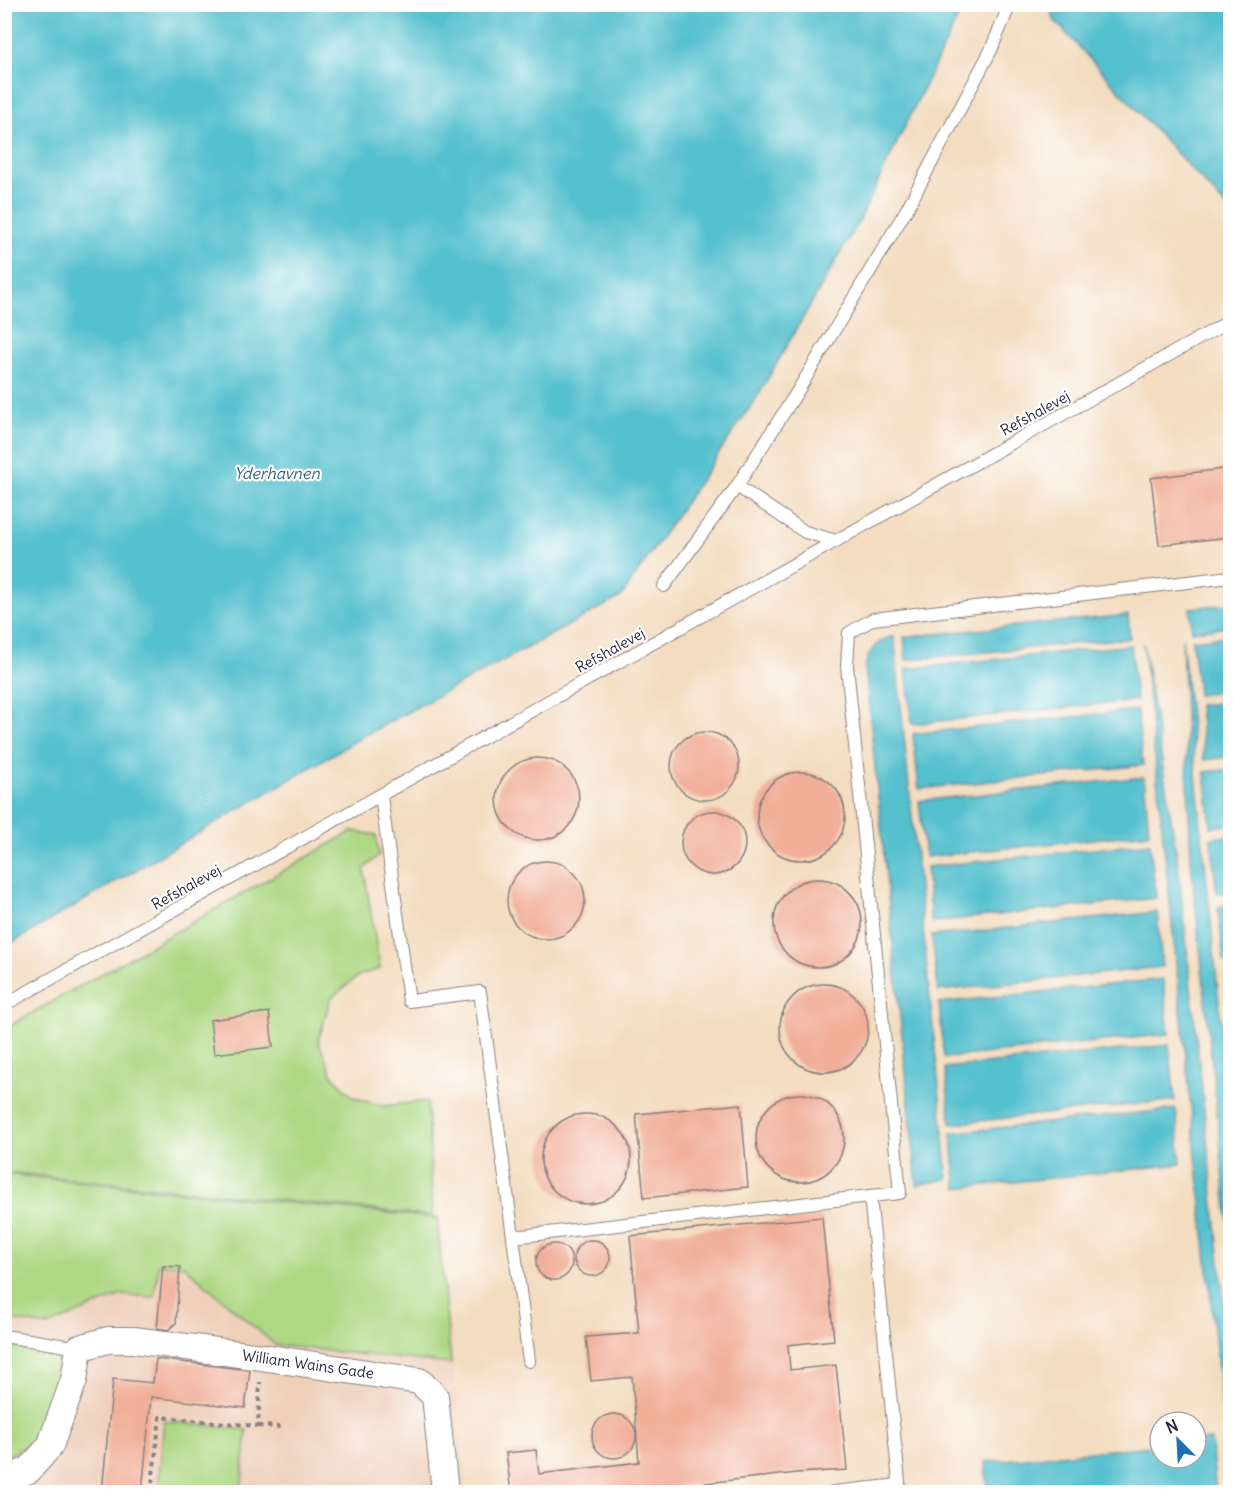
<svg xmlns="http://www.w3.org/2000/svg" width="1235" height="1497" viewBox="0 0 1235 1497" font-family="Delius,sans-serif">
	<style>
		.built { fill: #eed0bb }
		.green { fill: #aed884; stroke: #687d60; stroke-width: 1.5 }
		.water { fill: #54c0ce; stroke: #3b7184; stroke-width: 1.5 }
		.building { fill: #f1af99 }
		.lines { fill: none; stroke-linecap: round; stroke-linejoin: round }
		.lane-casing { stroke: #8a7f7d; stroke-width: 14 }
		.street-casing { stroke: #8a7f7d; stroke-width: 28 }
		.path { stroke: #8a7f7d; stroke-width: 4; stroke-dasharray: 4.5 4.5; stroke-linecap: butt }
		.lane { stroke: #fff; stroke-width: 12 }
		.street { stroke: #fff; stroke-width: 26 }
		.labels { text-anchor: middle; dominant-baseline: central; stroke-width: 4.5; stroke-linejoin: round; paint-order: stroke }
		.street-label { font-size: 15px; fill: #22223b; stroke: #fff }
		.water-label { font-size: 16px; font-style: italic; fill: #366176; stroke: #fff }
	</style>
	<rect width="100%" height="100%" fill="#fff"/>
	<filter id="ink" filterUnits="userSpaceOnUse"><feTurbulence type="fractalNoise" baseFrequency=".0167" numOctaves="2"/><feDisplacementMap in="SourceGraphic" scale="12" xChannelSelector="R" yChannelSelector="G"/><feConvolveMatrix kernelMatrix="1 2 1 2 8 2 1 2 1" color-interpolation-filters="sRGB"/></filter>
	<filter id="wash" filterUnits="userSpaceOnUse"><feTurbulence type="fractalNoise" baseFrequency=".008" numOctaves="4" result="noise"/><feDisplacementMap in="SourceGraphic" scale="24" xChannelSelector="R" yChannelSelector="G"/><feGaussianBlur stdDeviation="1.35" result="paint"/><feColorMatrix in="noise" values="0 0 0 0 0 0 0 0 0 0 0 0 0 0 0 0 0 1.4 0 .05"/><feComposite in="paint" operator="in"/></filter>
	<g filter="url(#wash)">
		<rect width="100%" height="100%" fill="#f3dcbf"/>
		<path class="built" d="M 5,1172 L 437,1218 L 467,1492 L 5,1492 Z"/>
		<g class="green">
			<path d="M 353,831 L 376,835 L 379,855 L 364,869 L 380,969 L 360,975 L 331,998 L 318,1041 L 333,1076 L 353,1097 L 383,1106 L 427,1101 L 433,1216 L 5,1172 L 4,1029 Z"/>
			<path d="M 5,1174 L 437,1218 L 451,1364 L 275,1345 L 183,1265 L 159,1264 L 154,1297 L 121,1295 L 48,1326 L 5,1319 Z"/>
			<path d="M 4,1345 L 46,1351 L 57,1358 L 62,1376 L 44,1430 L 27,1445 L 5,1458 Z"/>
			<path d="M 164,1421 L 247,1430 L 241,1492 L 158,1492 Z"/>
		</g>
		<g class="water">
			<path d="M 1052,4 L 1230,5 L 1230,211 L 1054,20 L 1051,9 Z"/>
			<path d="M 4,5 L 5,4 L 964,5 L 859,221 L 759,394 L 621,597 L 369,733 L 5,947 Z"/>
			<path d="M 1230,604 L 1230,627 L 1192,631 L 1190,608 Z"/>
			<path d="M 1128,615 L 1130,638 L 906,660 L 904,637 Z"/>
			<path d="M 894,636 L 948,1179 L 917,1185 L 865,667 C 869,650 876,641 894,636 Z"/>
			<path d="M 1230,636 L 1230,691 L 1198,695 L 1192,640 Z"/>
			<path d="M 1182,638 L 1230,1110 L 1230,1239 L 1191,861 Z"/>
			<path d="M 1143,643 L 1178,863 L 1230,1357 L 1230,1407 L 1222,1407 Z"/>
			<path d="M 1131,645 L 1136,700 L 912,724 L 906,669 Z"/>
			<path d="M 1230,702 L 1230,757 L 1204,760 L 1199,705 Z"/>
			<path d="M 1137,710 L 1143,765 L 919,789 L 913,734 Z"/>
			<path d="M 1230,769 L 1230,825 L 1211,827 L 1205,772 Z"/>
			<path d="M 1144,777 L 1149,833 L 925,857 L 919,801 Z"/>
			<path d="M 1230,836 L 1230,892 L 1217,893 L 1211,838 Z"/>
			<path d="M 1150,843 L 1156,898 L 931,922 L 926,867 Z"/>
			<path d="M 1230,905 L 1230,961 L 1224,962 L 1218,907 Z"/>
			<path d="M 1157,912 L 1162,967 L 938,991 L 932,936 Z"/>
			<path d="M 1163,979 L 1169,1034 L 944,1058 L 939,1003 Z"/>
			<path d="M 1169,1045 L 1175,1100 L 951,1124 L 945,1068 Z"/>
			<path d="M 1176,1109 L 1181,1164 L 957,1188 L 951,1133 Z"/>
			<path d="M 1211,1440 L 1216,1492 L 988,1492 L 985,1462 L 1160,1445 L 1160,1458 L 1196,1458 L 1196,1441 Z"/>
		</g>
		<g id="blocks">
			<g class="building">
				<path d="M 1230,468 L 1230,537 L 1159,545 L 1151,478 Z"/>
				<circle cx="705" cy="766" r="34"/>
				<circle cx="538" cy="799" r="41"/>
				<circle cx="801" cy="816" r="44"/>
				<circle cx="713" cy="843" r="32"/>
				<circle cx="546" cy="900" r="39"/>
				<circle cx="818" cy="923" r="44"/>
				<circle cx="824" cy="1028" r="44"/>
				<path d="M 269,1012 L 273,1047 L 214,1054 L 210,1020 Z"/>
				<circle cx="800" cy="1138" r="44"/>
				<path d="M 741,1104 L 748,1187 L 644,1198 L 636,1114 Z"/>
				<circle cx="586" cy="1159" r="45"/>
				<path d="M 822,1217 L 834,1340 L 788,1345 L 790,1370 L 836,1365 L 847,1470 L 797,1473 L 643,1490 L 643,1492 L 511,1492 L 506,1453 L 536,1450 L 539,1474 L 639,1462 L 632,1377 L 591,1381 L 586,1337 L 639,1333 L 630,1236 Z"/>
				<circle cx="592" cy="1258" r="18"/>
				<circle cx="554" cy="1262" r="18"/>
				<path d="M 163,1266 L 180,1267 L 176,1323 L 168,1330 L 157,1328 Z"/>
				<path d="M 156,1359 L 250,1370 L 245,1408 L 151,1397 L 142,1492 L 102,1492 L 113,1379 L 153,1383 Z"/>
				<circle cx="614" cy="1436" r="22"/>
			</g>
		</g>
	</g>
	<g filter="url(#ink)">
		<use href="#blocks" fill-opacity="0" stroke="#8a7f7d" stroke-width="1.5"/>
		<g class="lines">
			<g class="lane-casing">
				<g id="lane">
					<path d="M 737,486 L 805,532 L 836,541"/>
					<path d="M 664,586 L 737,486 L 799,389 L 907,209 L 991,50 L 1010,4"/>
					<path d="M 381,796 L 409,1001 L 480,992 L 513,1237"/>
					<path d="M 4,1005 L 1230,321"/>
					<path d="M 4,1336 L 79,1348"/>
					<path d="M 529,1361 L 513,1237 L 870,1196"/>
					<path d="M 834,1492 L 899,1485"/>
					<path d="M 900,1492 L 870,1196 L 900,1193 L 847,666 L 849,633 L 873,619 L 1230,577"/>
				</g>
			</g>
			<g class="street-casing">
				<path id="street" d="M 4,1480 L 29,1470 L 50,1446 L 74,1380 L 79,1348 L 108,1340 L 134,1340 L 262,1357 L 419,1381 L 435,1396 L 445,1492"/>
			</g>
			<g class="path">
				<path d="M 258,1426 L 284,1427"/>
				<path d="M 151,1492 L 160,1417 L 258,1426 L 260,1382"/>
			</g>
			<use href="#lane" class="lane"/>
			<use href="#street" class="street"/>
		</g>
	</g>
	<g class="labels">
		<g class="street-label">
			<text transform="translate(1035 413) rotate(-29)">Refshalevej</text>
			<text transform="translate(610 650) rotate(-29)">Refshalevej</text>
			<text transform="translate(186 887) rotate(-29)">Refshalevej</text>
			<text transform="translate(308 1364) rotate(8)">William Wains Gade</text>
		</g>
		<g class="water-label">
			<text x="277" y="473">Yderhavnen</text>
		</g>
	</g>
	<rect width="1235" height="1497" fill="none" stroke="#fff" stroke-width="24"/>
	<g transform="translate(1178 1440) rotate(336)"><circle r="28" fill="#ffffff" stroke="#a7a7b1" stroke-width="1.5"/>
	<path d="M0-4.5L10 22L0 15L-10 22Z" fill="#1f6fb2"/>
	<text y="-9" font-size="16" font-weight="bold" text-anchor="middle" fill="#22223b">N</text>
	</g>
</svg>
